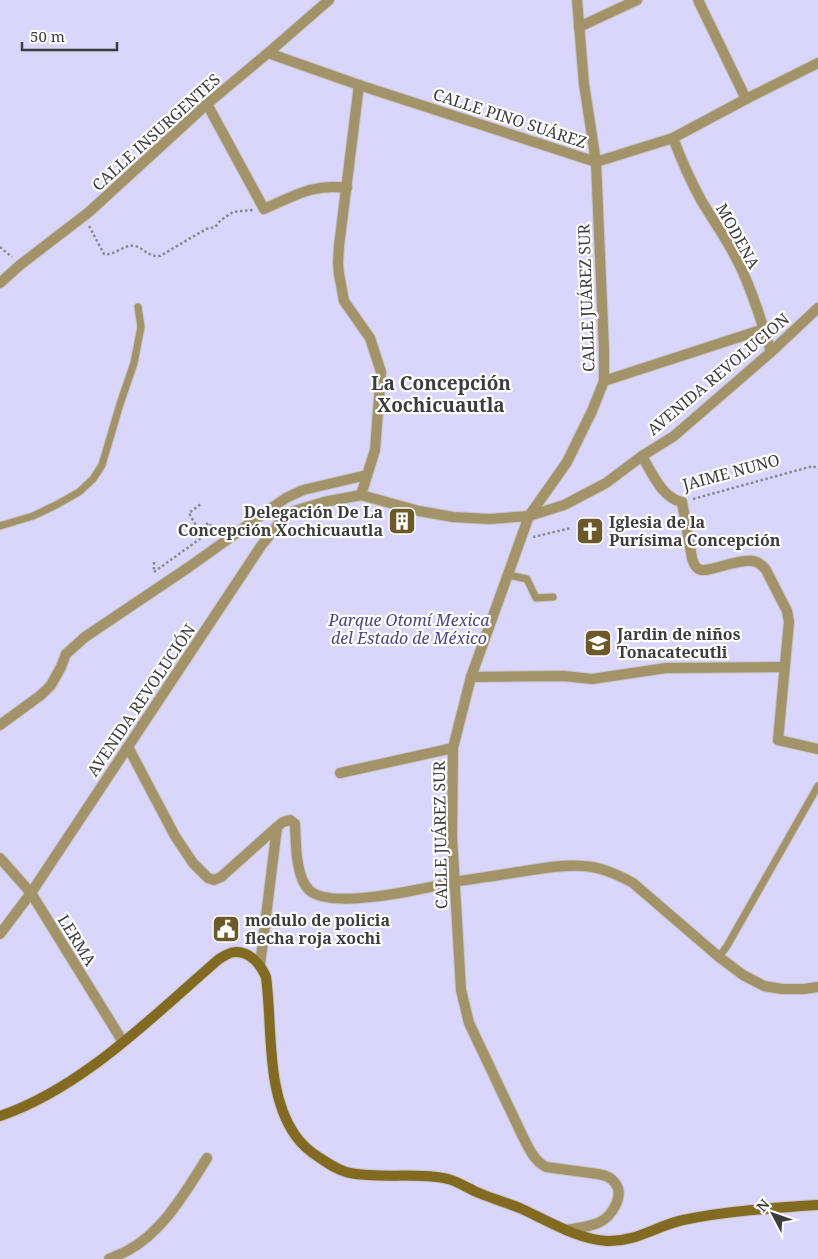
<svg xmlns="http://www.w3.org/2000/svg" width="818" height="1259" viewBox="0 0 818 1259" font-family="'Noto Serif',serif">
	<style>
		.green { fill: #d9d5fb }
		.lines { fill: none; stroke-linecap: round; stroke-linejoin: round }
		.service-casing { stroke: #c5c5c9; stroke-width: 9 }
		.minor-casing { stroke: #c5c5c9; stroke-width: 12 }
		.secondary-casing { stroke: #c5c5c9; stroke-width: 12 }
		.path { stroke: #8a8a8d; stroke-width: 2.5; stroke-dasharray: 2.5 2.5; stroke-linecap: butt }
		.service { stroke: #a39368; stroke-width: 7 }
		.minor { stroke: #a39368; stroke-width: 10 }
		.secondary { stroke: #826a20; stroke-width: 10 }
		.labels { text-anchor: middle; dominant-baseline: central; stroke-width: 4.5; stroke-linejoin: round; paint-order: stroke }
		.street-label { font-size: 16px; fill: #3c3c3e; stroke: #fff }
		.poi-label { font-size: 16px; font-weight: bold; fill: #3c3c3e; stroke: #fff; text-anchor: start }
		.park-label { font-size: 16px; font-style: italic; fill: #4e4286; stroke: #fff }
		.quarter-label { font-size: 19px; font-weight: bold; fill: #3c3c3e; stroke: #fff }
	</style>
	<rect width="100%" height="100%" fill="#e7e7ec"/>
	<rect class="green" x="0" y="0" width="818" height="1259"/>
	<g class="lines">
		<g class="service-casing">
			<g id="service">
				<path d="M 0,526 L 33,516 L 56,505 L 79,492 L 93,479 L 102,465 L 120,404 L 134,363 L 141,327 L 138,307"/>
				<path d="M 508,575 L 527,579 L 536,598 L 553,597"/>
				<path d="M 719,957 L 727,946 L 818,786"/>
			</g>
		</g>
		<g class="minor-casing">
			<g id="minor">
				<path d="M 698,0 L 746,99"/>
				<path d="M 579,27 L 637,0"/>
				<path d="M 268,53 L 359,85 L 596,162 L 673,138 L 746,99 L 818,63"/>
				<path d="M 359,85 L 339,246 L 338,263 L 339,274 L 344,301 L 370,338 L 381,372 L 375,450 L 361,495"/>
				<path d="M 207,104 L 264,209 C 294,196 313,183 347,188"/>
				<path d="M 673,138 C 681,159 690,180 701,200 C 714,222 729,242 740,266 C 753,293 762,323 771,352"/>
				<path d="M 0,283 L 20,265 L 89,212 L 207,104 L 268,53 L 329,0"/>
				<path d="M 604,381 L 764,329"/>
				<path d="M 642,456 C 652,473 662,498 682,502 L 692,558 C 694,566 697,571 706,570 C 719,568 741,559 753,561 C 759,562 763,566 766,570 L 787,611 L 789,622 L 778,740 L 818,749"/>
				<path d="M 471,677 L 564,676 L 592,679 L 666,668 L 784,667"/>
				<path d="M 0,725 L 41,695 L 51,685 L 61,667 L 66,654 L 85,637 L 189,567 L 270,509 L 286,498 L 303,490 L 367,475"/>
				<path d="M 128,747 L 175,836 L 193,863 L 208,878 L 214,880 L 221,877 L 277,827 L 283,822 L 290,820 L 295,824 C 296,842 295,876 309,890 C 331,911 425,888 454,882 C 476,878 497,876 518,872 C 540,869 561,864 583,866 C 601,867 617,874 633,883 L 719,957 L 743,975 L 764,986 L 782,989 L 804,989 L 818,987"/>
				<path d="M 340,773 L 453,748"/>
				<path d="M 0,858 L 31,893 L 123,1042"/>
				<path d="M 0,934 L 31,893 L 261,546 L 280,522 L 294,511 L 324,502 L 361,495 L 419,511 L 453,517 L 489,519 L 529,516 L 564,505 L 606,483 L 642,456 L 674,436 L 771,352 L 818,308"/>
				<path d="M 260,965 L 277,827"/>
				<path d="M 566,1230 C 577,1228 590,1227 600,1222 C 612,1216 625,1195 615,1183 C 611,1177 605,1175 598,1174 L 546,1167 C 534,1161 529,1148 523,1137 L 469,1023 L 461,990 L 452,836 L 453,748 L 471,677 L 529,516 L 567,462 L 592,411 L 604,381 L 604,351 L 596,162 L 584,84 L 577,0"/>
				<path d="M 109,1259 C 115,1256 121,1254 127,1251 C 163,1232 186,1191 207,1158"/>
			</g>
		</g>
		<g class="secondary-casing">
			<path id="secondary" d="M 0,1116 C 83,1088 154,1015 219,959 C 224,956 230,952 235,952 C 250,951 261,965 266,977 C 273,1028 265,1091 295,1135 C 302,1145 310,1152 320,1158 C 329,1164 339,1171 350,1173 C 382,1179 416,1172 448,1179 C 459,1182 469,1189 479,1193 C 493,1199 508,1203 522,1209 C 548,1221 577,1239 607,1241 C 636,1242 656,1226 683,1220 C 727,1211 773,1208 818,1205"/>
		</g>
		<g class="path">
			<path d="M 89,226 L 104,254 C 115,256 124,244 134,246 C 143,247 147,257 160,256 L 206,229 L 215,227 L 221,220 L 233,212 L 253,210"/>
			<path d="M 0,247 L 12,257"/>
			<path d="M 693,499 L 813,466 L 818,469"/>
			<path d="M 198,529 L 189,513 L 201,504"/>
			<path d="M 533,537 L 571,528"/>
			<path d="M 154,562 L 154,572 L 204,536 L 198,529 L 209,523 L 218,535"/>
		</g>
		<use href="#service" class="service"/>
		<use href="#minor" class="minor"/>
		<use href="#secondary" class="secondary"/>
	</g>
	<defs>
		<g id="building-square" transform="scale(1.4375)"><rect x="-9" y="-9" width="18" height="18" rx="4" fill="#6b5a27" stroke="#fff"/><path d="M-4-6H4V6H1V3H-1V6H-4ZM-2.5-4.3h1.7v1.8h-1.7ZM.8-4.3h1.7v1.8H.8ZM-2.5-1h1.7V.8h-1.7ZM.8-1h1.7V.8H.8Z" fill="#fff"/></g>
		<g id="church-square" transform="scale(1.4375)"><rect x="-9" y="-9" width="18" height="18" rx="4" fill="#6b5a27" stroke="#fff"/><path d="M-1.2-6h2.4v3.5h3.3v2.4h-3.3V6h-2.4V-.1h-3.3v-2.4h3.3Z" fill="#fff"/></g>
		<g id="school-square" transform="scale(1.4375)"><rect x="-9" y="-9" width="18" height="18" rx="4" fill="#6b5a27" stroke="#fff"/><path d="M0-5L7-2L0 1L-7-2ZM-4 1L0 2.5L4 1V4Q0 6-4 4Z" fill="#fff"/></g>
		<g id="civic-square" transform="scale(1.4375)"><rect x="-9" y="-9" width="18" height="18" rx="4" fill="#6b5a27" stroke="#fff"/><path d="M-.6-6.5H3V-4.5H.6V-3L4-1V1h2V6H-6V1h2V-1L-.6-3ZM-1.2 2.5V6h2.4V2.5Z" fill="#fff"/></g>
	</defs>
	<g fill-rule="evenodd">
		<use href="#building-square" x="402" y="521"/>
		<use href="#church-square" x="590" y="531"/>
		<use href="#school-square" x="598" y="643"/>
		<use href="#civic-square" x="226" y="929"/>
	</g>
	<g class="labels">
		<g class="street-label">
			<text transform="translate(510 118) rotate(18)">CALLE PINO SUÁREZ</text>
			<text transform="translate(156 132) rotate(-42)">CALLE INSURGENTES</text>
			<text transform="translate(738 236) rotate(61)">MODENA</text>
			<text transform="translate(586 298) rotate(-92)">CALLE JUÁREZ SUR</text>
			<text transform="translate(718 374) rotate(-40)">AVENIDA REVOLUCION</text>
			<text transform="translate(731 472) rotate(-15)">JAIME NUNO</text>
			<text transform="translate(141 700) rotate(-56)">AVENIDA REVOLUCIÓN</text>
			<text transform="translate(440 835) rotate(-91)">CALLE JUÁREZ SUR</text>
			<text transform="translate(77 940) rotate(58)">LERMA</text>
		</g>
		<g class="poi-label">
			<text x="383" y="512" text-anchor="end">Delegación De La<tspan x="383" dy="18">Concepción Xochicuautla</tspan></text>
			<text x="609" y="522">Iglesia de la<tspan x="609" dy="18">Purísima Concepción</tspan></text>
			<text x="617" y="634">Jardin de niños<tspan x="617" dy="18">Tonacatecutli</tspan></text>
			<text x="245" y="920">modulo de policia<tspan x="245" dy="18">flecha roja xochi</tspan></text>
		</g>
		<g class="park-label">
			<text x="409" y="620">Parque Otomí Mexica<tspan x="409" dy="18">del Estado de México</tspan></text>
		</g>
		<g class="quarter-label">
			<text x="441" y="383">La Concepción<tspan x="441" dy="22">Xochicuautla</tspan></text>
		</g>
	</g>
	<g transform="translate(773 1214) rotate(311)" stroke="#ffffff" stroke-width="4" paint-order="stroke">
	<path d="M0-4L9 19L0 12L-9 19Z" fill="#3c3c3e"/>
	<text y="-8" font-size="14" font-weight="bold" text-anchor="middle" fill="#3c3c3e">N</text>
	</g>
	<path d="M22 42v8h95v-8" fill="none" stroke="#3c3c3e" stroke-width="2.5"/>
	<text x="30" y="42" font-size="15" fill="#3c3c3e" stroke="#ffffff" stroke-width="4" paint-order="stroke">50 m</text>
</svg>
